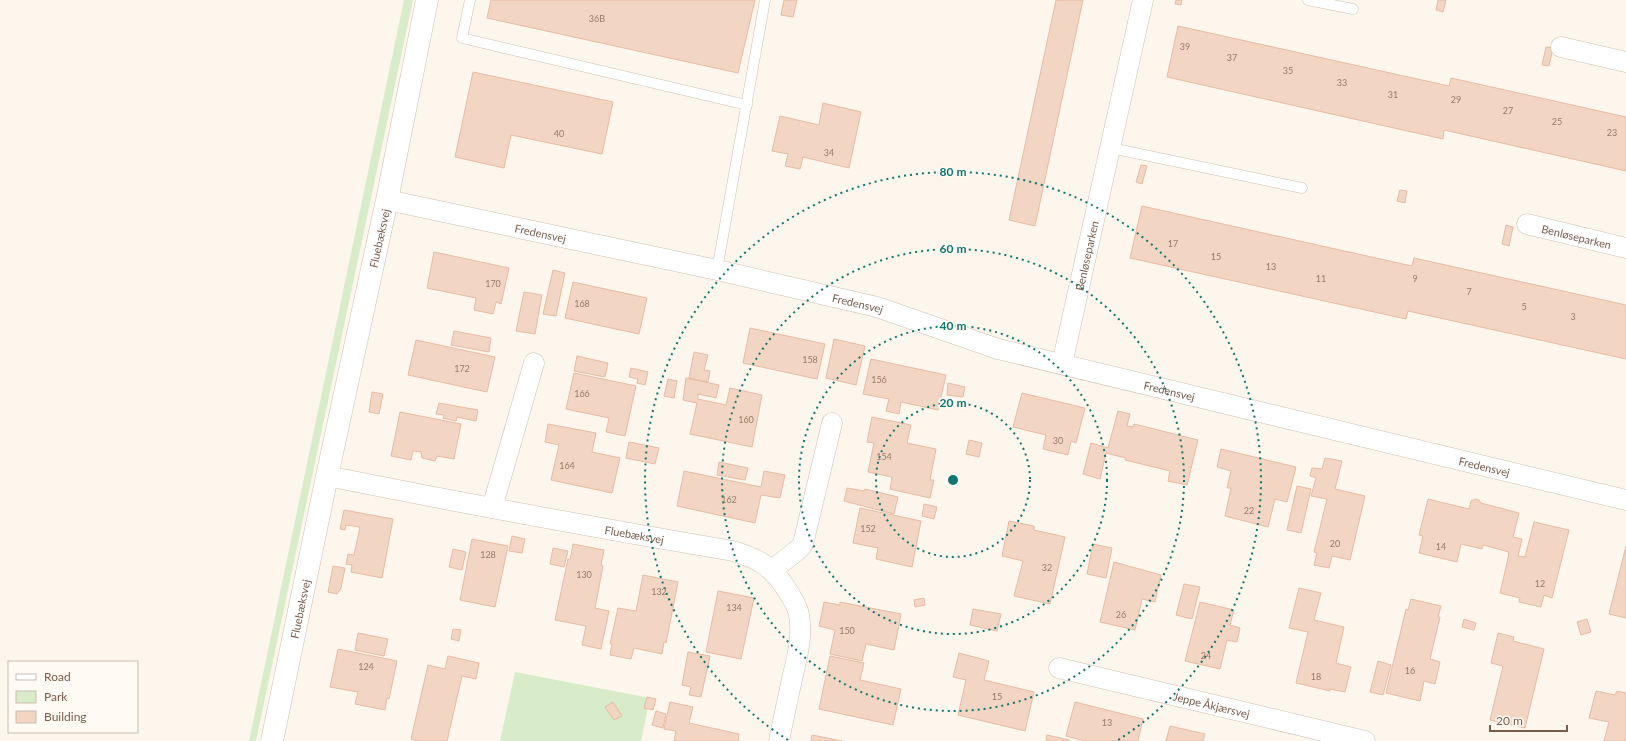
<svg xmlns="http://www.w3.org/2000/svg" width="1626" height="741" viewBox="0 0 1626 741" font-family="Lato,sans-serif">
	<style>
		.green { fill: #d8ecc9 }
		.building { fill: #f3d5c3; stroke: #e6bba3 }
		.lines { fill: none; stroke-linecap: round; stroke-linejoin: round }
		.service-casing { stroke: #d1beb0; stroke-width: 11 }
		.minor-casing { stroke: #d1beb0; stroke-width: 21 }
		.tertiary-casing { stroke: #d1beb0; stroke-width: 23 }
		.service { stroke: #fff; stroke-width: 10 }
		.minor { stroke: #fff; stroke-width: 20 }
		.tertiary { stroke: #fff; stroke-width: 22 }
		.ring { fill: none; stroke: #0f766e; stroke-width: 2; stroke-dasharray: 2 4 }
		.labels { text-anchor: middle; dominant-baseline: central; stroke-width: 3.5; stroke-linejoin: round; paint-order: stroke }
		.number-label { font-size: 9px; fill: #987a6a }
		.street-label { font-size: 11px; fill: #7a5c4d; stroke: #fffaf3 }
		.centre { fill: #0f766e; stroke: #fffaf3; stroke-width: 2 }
		.ring-label { font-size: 12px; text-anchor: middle; font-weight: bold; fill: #0f766e; stroke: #fffaf3; stroke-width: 3.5; stroke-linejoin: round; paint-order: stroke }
	</style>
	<rect width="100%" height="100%" fill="#fdf6ec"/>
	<g class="green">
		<path d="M 404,0 L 413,0 L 256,741 L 249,741 Z"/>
		<path d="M 515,672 L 650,698 L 641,741 L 500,741 Z"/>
	</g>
	<g class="building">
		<path d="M 491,0 L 755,0 L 738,73 L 487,18 Z"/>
		<path d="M 784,0 L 797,0 L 793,17 L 781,15 Z"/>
		<path d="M 1056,0 L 1083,0 L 1035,226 L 1009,220 Z"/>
		<path d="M 1176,0 L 1182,0 L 1181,5 L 1175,4 Z"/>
		<path d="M 1438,0 L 1446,0 L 1443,12 L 1436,10 Z"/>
		<path d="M 1178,26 L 1449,86 L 1451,78 L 1626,117 L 1626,171 L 1444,130 L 1443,139 L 1167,77 Z"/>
		<path d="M 1546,47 L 1553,48 L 1549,66 L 1542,65 Z"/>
		<path d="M 473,72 L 613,102 L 602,154 L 511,135 L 504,168 L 455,157 Z"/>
		<path d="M 823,103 L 861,112 L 849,168 L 803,157 L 800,169 L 785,166 L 788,154 L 772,151 L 780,116 L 819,125 Z"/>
		<path d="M 1141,165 L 1147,166 L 1142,184 L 1136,182 Z"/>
		<path d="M 1400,190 L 1407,191 L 1405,203 L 1397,201 Z"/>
		<path d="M 1142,206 L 1412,266 L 1414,258 L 1626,305 L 1626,359 L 1408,311 L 1406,319 L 1130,258 Z"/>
		<path d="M 1506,225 L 1513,227 L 1509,246 L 1502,244 Z"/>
		<path d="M 434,252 L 509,268 L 501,304 L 496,302 L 493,314 L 474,310 L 476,298 L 427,288 Z"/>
		<path d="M 553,270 L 565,273 L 556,316 L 543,314 Z"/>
		<path d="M 573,282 L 647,298 L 639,334 L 565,318 Z"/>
		<path d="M 524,292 L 542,295 L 535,334 L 516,331 Z"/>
		<path d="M 750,328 L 825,344 L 817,379 L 743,363 Z"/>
		<path d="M 454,331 L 491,338 L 489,352 L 451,345 Z"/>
		<path d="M 834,339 L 865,346 L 856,385 L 826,378 Z"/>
		<path d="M 416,340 L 495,357 L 487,392 L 408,375 Z"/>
		<path d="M 694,352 L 708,355 L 704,370 L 710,371 L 708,382 L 689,378 Z"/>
		<path d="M 577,356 L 608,363 L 605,377 L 574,371 Z"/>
		<path d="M 871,359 L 946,375 L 938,410 L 901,402 L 899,414 L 886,411 L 889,399 L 863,394 Z"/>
		<path d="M 631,368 L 648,372 L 645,385 L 637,383 L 638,379 L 629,377 Z"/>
		<path d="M 574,373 L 636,386 L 625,436 L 606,432 L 609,418 L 566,409 Z"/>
		<path d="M 686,378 L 719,385 L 716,398 L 698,394 L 698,399 L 726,405 L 730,388 L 762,395 L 752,447 L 690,434 L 697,403 L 683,400 Z"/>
		<path d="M 668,379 L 677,381 L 674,398 L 664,396 Z"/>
		<path d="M 948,383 L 965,387 L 963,397 L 947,395 Z"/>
		<path d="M 372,392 L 383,394 L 379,414 L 369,412 Z"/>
		<path d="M 1022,393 L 1085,408 L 1076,443 L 1071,441 L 1068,455 L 1043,449 L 1046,435 L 1013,427 Z"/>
		<path d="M 439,403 L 478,410 L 476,421 L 457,417 L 456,421 L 443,418 L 444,415 L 436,414 Z"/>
		<path d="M 1118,411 L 1130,414 L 1127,426 L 1133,427 L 1134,424 L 1198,440 L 1187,485 L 1168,481 L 1170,471 L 1125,460 L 1126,458 L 1106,453 L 1100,479 L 1083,474 L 1091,443 L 1108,448 Z"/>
		<path d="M 400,412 L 461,424 L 454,459 L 437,456 L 435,461 L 422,458 L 421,452 L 413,451 L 411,460 L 391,456 Z"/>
		<path d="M 872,417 L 911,425 L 907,443 L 936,449 L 930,480 L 934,480 L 930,498 L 890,489 L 892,477 L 868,472 L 874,443 L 867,442 Z"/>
		<path d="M 548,424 L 596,433 L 592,452 L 620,458 L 612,493 L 551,480 L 559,445 L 545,442 Z"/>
		<path d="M 969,440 L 982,443 L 979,457 L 966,454 Z"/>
		<path d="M 629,442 L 659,448 L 655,464 L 626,458 Z"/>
		<path d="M 1221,449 L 1296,467 L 1287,502 L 1275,499 L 1268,527 L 1225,516 L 1231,488 L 1227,488 L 1231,471 L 1217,467 Z"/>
		<path d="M 1325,458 L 1342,461 L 1335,489 L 1365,496 L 1350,560 L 1332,556 L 1329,568 L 1314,565 L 1317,553 L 1314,552 L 1327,499 L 1311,496 L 1316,478 L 1310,476 L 1312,468 L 1322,469 Z"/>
		<path d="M 719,462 L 748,468 L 745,480 L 717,475 Z"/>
		<path d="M 684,471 L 761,487 L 764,471 L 785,475 L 780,498 L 761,495 L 755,523 L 677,506 Z"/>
		<path d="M 1297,486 L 1311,489 L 1301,533 L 1287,530 Z"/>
		<path d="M 847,488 L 864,491 L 865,489 L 898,497 L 894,514 L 844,501 Z"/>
		<path d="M 1428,499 L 1469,509 L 1471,501 L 1475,499 L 1479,500 L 1481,503 L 1519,513 L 1513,537 L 1522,539 L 1518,556 L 1525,557 L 1534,522 L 1569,530 L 1552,598 L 1544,595 L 1541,607 L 1519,602 L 1520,598 L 1500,593 L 1509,554 L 1508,554 L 1509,552 L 1483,545 L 1482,549 L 1461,544 L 1457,562 L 1419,553 L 1423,536 L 1419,535 Z"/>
		<path d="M 924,504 L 937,507 L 934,519 L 922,516 Z"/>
		<path d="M 860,508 L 921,521 L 912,567 L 876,559 L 878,548 L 853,543 Z"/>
		<path d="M 344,510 L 393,519 L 382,578 L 351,572 L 352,565 L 346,564 L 348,554 L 354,555 L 360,527 L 346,525 L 345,530 L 340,529 Z"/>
		<path d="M 1009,521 L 1034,526 L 1034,530 L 1065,537 L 1050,604 L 1014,596 L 1023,561 L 1002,556 Z"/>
		<path d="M 512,536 L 525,539 L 522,553 L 509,551 Z"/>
		<path d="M 472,539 L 508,546 L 495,607 L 460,600 Z"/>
		<path d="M 573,544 L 604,550 L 601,565 L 603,566 L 595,608 L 609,611 L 601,649 L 582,645 L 586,626 L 555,620 L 568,559 L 570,560 Z"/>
		<path d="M 1093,544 L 1112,548 L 1106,578 L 1087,574 Z"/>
		<path d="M 1626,546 L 1626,618 L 1609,614 Z"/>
		<path d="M 553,548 L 568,551 L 564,567 L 550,564 Z"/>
		<path d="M 453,549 L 466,552 L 462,570 L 449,567 Z"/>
		<path d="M 1114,562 L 1161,575 L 1155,602 L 1142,599 L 1135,630 L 1100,622 Z"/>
		<path d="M 333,566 L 345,568 L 341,588 L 337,594 L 328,592 Z"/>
		<path d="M 643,575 L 678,582 L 666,643 L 664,642 L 662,654 L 634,648 L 631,659 L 610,655 L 612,644 L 610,644 L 618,608 L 636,611 Z"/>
		<path d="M 1184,584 L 1200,587 L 1192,619 L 1176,615 Z"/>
		<path d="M 1299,588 L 1321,593 L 1314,620 L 1344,627 L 1336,663 L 1351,667 L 1345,692 L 1330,689 L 1330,691 L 1296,683 L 1308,632 L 1289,628 Z"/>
		<path d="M 718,591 L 754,598 L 741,659 L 706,652 Z"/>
		<path d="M 924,598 L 925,605 L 915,607 L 914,600 Z"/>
		<path d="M 1411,599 L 1441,606 L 1438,617 L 1440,617 L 1430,659 L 1440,662 L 1435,684 L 1424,681 L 1420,701 L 1386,693 L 1406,609 L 1408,610 Z"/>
		<path d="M 824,602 L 840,605 L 840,602 L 901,614 L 894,650 L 866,644 L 862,661 L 830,654 L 835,630 L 819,626 Z"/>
		<path d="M 1200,602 L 1234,610 L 1230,625 L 1240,628 L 1237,642 L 1227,640 L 1220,669 L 1185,661 Z"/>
		<path d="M 973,609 L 1001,614 L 997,631 L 970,625 Z"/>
		<path d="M 1464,619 L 1476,623 L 1474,630 L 1462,627 Z"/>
		<path d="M 1587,619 L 1591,632 L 1581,635 L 1577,622 Z"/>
		<path d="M 453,629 L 461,630 L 459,641 L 451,639 Z"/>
		<path d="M 358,633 L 388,639 L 384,656 L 355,650 Z"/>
		<path d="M 1498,633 L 1514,637 L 1513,641 L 1544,649 L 1525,728 L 1490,720 L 1503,666 L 1491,663 Z"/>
		<path d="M 338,649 L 397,661 L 389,699 L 387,698 L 385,710 L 355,704 L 358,692 L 330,687 Z"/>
		<path d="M 688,652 L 710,656 L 701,697 L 689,695 L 691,687 L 682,685 Z"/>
		<path d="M 959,653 L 989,661 L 984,680 L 1034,692 L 1025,731 L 958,715 L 966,680 L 953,677 Z"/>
		<path d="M 448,656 L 479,663 L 476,679 L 462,676 L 447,741 L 418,741 L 411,739 L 428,665 L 445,669 Z"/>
		<path d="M 830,656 L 864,663 L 860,680 L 901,689 L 893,725 L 819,709 Z"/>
		<path d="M 1378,661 L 1391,665 L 1383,695 L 1370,692 Z"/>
		<path d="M 1596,691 L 1615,695 L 1617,691 L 1626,693 L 1626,741 L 1604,741 L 1609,722 L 1589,718 Z"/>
		<path d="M 647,697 L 656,699 L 653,710 L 644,708 Z"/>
		<path d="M 613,702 L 622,716 L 614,720 L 605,707 Z"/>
		<path d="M 670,702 L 693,707 L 689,723 L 739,734 L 738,741 L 674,741 L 676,731 L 664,729 Z"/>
		<path d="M 1075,702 L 1143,719 L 1138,741 L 1085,741 L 1066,736 Z"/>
		<path d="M 656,711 L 666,714 L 663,728 L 652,725 Z"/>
		<path d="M 1170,726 L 1205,734 L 1203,741 L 1166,741 Z"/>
		<path d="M 812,735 L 842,741 L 811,741 Z"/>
		<path d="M 1047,735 L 1069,740 L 1069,741 L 1046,741 Z"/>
	</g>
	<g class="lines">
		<g class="service-casing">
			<g id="service">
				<path d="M 470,0 L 462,38 L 747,105"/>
				<path d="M 1308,0 L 1353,9"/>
				<path d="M 1111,148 L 1302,188"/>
				<path d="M 717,270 L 765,0"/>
			</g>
		</g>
		<g class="minor-casing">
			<g id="minor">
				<path d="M 1561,47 L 1626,62"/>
				<path id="s1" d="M 387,200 L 717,270 L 877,307 L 998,349 L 1626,500"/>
				<path id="s2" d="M 1527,224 L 1626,248"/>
				<path id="s3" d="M 1062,364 L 1143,0"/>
				<path id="s4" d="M 327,476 C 462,503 597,528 733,551 C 760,559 774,568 789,593 C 793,600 798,607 799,615 C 803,636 797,658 792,679 C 788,699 783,720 779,741"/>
				<path d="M 492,508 L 534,363"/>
				<path d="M 772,570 L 799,549 L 803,544 L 832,423"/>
				<path id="s5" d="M 1059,668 L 1365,741"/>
			</g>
		</g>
		<g class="tertiary-casing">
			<g id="tertiary">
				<path id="s6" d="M 272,741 L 327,476 L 387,200 L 427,0"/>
			</g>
		</g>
		<use href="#service" class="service"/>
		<use href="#minor" class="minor"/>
		<use href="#tertiary" class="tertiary"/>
	</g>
	<g class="ring">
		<circle cx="953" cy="480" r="77"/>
		<circle cx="953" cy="480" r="154"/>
		<circle cx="953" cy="480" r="231"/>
		<path d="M788 740A308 308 0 1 1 1118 740"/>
	</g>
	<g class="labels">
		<g class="number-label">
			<text x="597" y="18">36B</text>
			<text x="1185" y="46">39</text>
			<text x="1232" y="57">37</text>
			<text x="1288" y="70">35</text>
			<text x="1342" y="82">33</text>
			<text x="1393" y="94">31</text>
			<text x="1456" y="99">29</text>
			<text x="1508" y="110">27</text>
			<text x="1557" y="121">25</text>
			<text x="1612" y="132">23</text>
			<text x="559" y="133">40</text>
			<text x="829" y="152">34</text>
			<text x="1173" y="243">17</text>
			<text x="1216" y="256">15</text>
			<text x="1271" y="266">13</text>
			<text x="1321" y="278">11</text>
			<text x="1415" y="278">9</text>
			<text x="493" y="283">170</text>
			<text x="1469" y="291">7</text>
			<text x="582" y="303">168</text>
			<text x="1524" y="306">5</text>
			<text x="1573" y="316">3</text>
			<text x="810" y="359">158</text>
			<text x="462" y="368">172</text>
			<text x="879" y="379">156</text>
			<text x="582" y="393">166</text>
			<text x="746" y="419">160</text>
			<text x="1058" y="440">30</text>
			<text x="884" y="456">154</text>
			<text x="567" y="465">164</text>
			<text x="729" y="499">162</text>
			<text x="1249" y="510">22</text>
			<text x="868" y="528">152</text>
			<text x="1335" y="543">20</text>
			<text x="1441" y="546">14</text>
			<text x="488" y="554">128</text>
			<text x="1047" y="567">32</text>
			<text x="584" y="574">130</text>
			<text x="1540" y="583">12</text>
			<text x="659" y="591">132</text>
			<text x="734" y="607">134</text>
			<text x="1121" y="614">26</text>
			<text x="847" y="630">150</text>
			<text x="1206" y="655">24</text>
			<text x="366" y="666">124</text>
			<text x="1410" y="670">16</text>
			<text x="1316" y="676">18</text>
			<text x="997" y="696">15</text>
			<text x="1107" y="722">13</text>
		</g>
		<g class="street-label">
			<text stroke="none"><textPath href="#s1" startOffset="157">Fredensvej</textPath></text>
			<text stroke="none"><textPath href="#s2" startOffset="51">Benløseparken</textPath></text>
			<text stroke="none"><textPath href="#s6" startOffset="514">Fluebæksvej</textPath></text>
			<text stroke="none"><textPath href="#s3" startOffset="111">Benløseparken</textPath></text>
			<text stroke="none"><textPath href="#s1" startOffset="482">Fredensvej</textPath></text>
			<text stroke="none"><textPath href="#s1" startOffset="806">Fredensvej</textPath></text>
			<text stroke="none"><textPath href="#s1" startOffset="1130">Fredensvej</textPath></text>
			<text stroke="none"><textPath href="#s4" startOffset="313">Fluebæksvej</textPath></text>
			<text stroke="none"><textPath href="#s6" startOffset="135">Fluebæksvej</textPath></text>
			<text stroke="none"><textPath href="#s5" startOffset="157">Jeppe Åkjærsvej</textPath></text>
		</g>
	</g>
	<circle cx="953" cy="480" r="6" class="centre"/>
	<g class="ring-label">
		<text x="953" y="176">80 m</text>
		<text x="953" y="253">60 m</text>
		<text x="953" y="330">40 m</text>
		<text x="953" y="407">20 m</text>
	</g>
	<rect x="8" y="661" width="130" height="72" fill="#fffaf3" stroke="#cabbb1"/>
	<rect x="16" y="674" width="20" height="6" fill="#ffffff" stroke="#cabbb1"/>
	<text x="44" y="681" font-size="12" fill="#7a5c4d">Road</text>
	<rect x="16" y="691" width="20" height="12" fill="#d8ecc9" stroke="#cabbb1"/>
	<text x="44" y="701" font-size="12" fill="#7a5c4d">Park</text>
	<rect x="16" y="711" width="20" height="12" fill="#f3d5c3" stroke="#cabbb1"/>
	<text x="44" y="721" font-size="12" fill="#7a5c4d">Building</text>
	<path d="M1490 725v6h77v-6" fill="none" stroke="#7a5c4d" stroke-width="2"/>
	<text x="1496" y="725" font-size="12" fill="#7a5c4d" stroke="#fffaf3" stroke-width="3" paint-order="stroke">20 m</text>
</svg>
